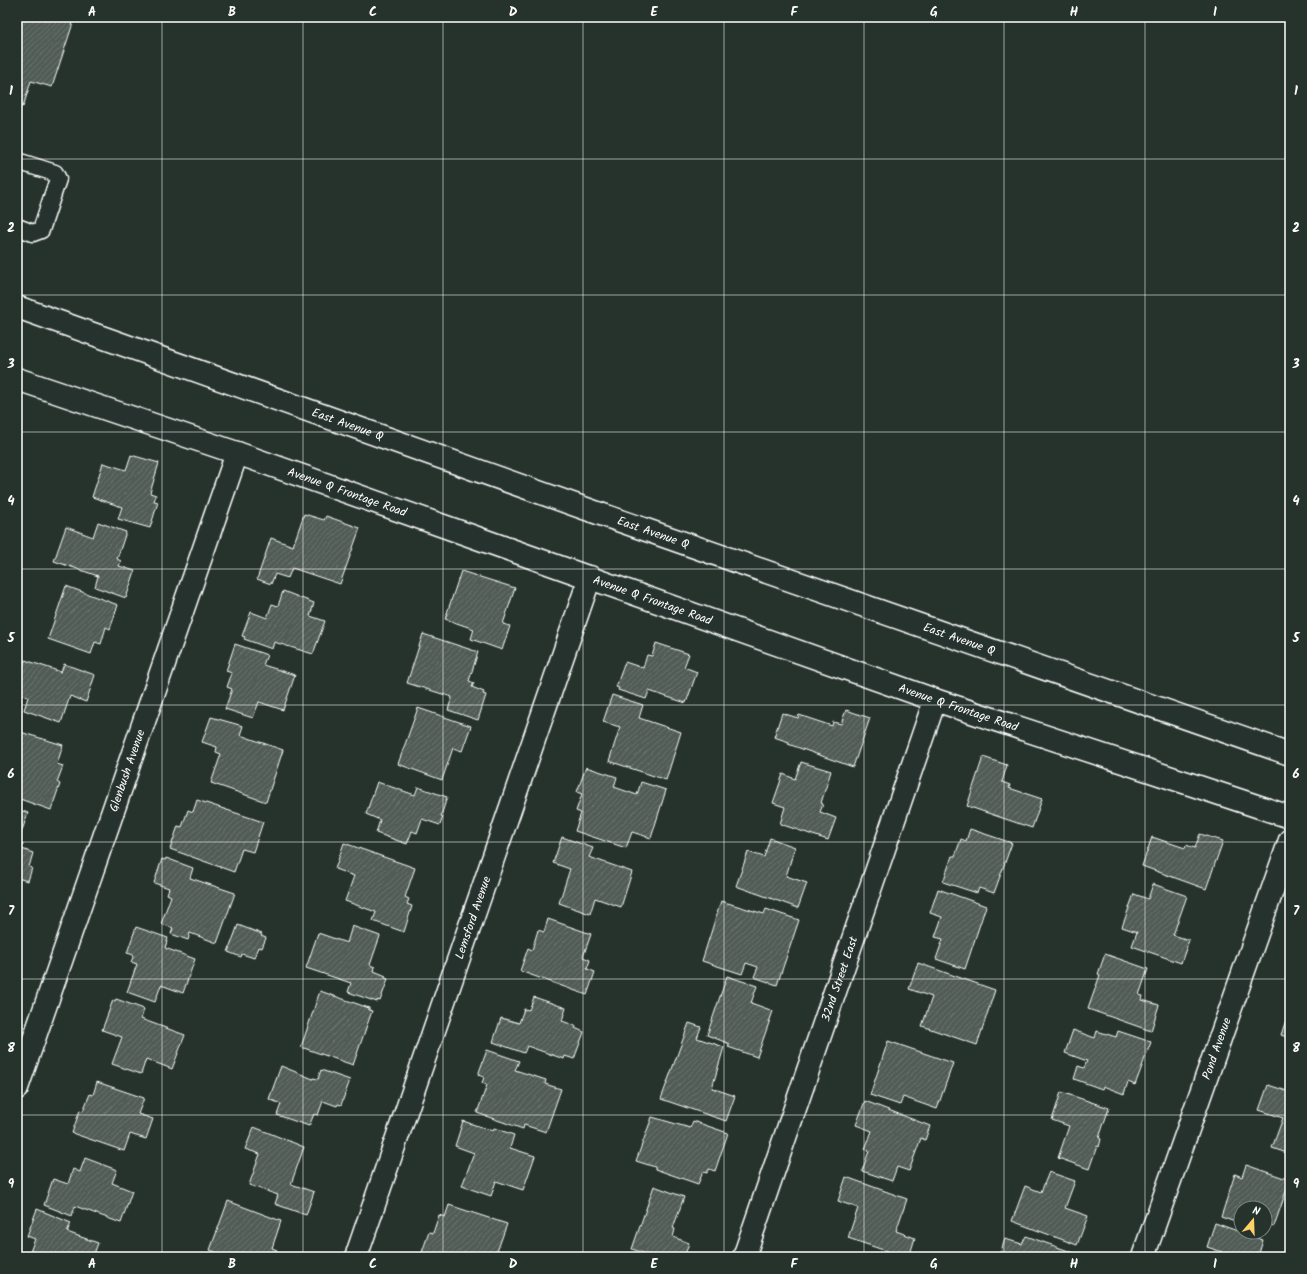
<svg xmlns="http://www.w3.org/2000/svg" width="1307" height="1274" viewBox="0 0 1307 1274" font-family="Kalam,sans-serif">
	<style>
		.building { fill: url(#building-hatch); stroke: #fff }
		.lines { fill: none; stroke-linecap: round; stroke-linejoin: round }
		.lane-casing { stroke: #fff; stroke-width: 19 }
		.street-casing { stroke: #fff; stroke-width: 25 }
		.secondary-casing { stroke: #fff; stroke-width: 25 }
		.lane { stroke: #26332d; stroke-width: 16 }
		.street { stroke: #26332d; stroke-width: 22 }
		.secondary { stroke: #26332d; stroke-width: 22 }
		.grid { fill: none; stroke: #fff; stroke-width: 1; stroke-opacity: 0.55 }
		.labels { text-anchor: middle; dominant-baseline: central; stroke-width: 3; stroke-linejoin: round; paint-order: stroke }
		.street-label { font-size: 12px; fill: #fff; stroke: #26332d }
		.neatline { fill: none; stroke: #fff; stroke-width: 1.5 }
		.grid-label { font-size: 13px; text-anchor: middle; font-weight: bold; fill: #fff }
	</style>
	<defs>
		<pattern id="building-hatch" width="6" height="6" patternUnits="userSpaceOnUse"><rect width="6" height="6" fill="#515c57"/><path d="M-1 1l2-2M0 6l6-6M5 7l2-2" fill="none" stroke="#6b7470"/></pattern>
	</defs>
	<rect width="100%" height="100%" fill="#26332d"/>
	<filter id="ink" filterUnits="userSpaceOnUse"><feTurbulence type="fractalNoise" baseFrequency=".025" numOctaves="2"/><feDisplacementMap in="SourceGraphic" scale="8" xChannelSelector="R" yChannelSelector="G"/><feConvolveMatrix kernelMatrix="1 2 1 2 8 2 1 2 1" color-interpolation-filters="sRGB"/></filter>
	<g filter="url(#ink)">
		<g class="building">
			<path d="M 17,17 L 75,17 L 52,87 L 31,81 L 23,107 L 17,105 Z"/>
			<path d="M 131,455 L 159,463 L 150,493 L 156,495 L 154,501 L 158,502 L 150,528 L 118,519 L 122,507 L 92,497 L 103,463 L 126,470 Z"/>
			<path d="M 304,514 L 324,520 L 326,516 L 360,528 L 340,584 L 292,568 L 288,578 L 275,574 L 271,584 L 257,579 L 271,538 L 293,546 Z"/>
			<path d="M 98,522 L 126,532 L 117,559 L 121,561 L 119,566 L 135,571 L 126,598 L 95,587 L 98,576 L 54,561 L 66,527 L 93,537 Z"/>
			<path d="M 461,571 L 515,588 L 503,624 L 510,626 L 502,650 L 471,639 L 474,629 L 445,619 Z"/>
			<path d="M 66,586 L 118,605 L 110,629 L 106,627 L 101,644 L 95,642 L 91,654 L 48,639 Z"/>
			<path d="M 283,591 L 314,603 L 310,616 L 325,621 L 313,654 L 274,642 L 272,649 L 244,639 L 245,637 L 242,636 L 251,612 L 267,618 L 272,604 L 278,606 Z"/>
			<path d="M 423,634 L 478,652 L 469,681 L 474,683 L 472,687 L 484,692 L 483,694 L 486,695 L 478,720 L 448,710 L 452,697 L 407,683 Z"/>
			<path d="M 656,643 L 689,654 L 684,667 L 697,672 L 686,703 L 649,691 L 646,699 L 618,690 L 619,688 L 616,687 L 625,662 L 643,668 L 647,655 L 652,656 Z"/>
			<path d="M 235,644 L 267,655 L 263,665 L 295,675 L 283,710 L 259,702 L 253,718 L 225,709 L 232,689 L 227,687 L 232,673 L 226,671 Z"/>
			<path d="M 25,660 L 61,672 L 64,664 L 95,675 L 86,702 L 70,696 L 61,723 L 24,710 L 28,697 L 17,693 L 17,683 Z"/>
			<path d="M 612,695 L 643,705 L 639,718 L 681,732 L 666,780 L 609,761 L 620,727 L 603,722 Z"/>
			<path d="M 418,708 L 471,726 L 462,751 L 453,748 L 442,780 L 398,764 Z"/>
			<path d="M 846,710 L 870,718 L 853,767 L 788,744 L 789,742 L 774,737 L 782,713 L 798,718 L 799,715 L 832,726 L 833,722 L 841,724 Z"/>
			<path d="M 211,717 L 243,726 L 240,735 L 283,750 L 266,802 L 211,783 L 221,754 L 216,752 L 217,747 L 202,742 Z"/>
			<path d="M 17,731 L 63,745 L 57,764 L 63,766 L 57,782 L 60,784 L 51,810 L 17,798 Z"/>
			<path d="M 983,757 L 1007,765 L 1002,782 L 1010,785 L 1009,788 L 1042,799 L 1032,828 L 967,806 Z"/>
			<path d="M 801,762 L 831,771 L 821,803 L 823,804 L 820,812 L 836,818 L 828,840 L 780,824 L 785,807 L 773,803 L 783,774 L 795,779 Z"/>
			<path d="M 586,767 L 617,777 L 614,787 L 637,795 L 641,782 L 666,790 L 651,838 L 632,832 L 626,848 L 575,831 L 581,813 L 576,811 L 582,794 L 577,792 Z"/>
			<path d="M 377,782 L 415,795 L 418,787 L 447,797 L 441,816 L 443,817 L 440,825 L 422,819 L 417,833 L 412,831 L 407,844 L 376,833 L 380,820 L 366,814 Z"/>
			<path d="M 197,800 L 263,822 L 253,852 L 242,849 L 234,872 L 170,849 L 178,826 L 182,827 L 188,810 L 193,812 Z"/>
			<path d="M 17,809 L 28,813 L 18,842 L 23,844 L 22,849 L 33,853 L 29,867 L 32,868 L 28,881 L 17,878 Z"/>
			<path d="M 970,829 L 1012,843 L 994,893 L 979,888 L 977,893 L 943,882 L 952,856 L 955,856 L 961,839 L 966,841 Z"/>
			<path d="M 1200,834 L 1223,841 L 1206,889 L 1142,866 L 1152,837 L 1185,848 L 1186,845 L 1195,848 Z"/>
			<path d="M 562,837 L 593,848 L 589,857 L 632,872 L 621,907 L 595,898 L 590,914 L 559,903 L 570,869 L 553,863 Z"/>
			<path d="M 770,838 L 795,847 L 786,876 L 807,883 L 798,908 L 736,886 L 748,852 L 764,857 Z"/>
			<path d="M 344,843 L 415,868 L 405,897 L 409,899 L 407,904 L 412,906 L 404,932 L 373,921 L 376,912 L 345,901 L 354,876 L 335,869 Z"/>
			<path d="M 166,858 L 193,868 L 190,878 L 235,893 L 217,943 L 190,933 L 188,940 L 171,934 L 173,928 L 161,924 L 171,896 L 167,894 L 169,888 L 154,883 L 162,859 L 165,860 Z"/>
			<path d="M 1153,884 L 1187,896 L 1173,935 L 1189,940 L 1181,963 L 1132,946 L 1137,932 L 1122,927 L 1134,894 L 1148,899 Z"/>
			<path d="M 938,889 L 986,906 L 965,969 L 936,959 L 943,939 L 935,937 L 942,917 L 930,913 Z"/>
			<path d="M 721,901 L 764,914 L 766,909 L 799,920 L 777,985 L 754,977 L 758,967 L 746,963 L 742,974 L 702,961 Z"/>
			<path d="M 548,919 L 591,934 L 583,957 L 590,960 L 587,969 L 595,972 L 587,995 L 520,971 L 528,948 L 532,950 L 538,930 L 544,932 Z"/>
			<path d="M 238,925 L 262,934 L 261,936 L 266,938 L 262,948 L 258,947 L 254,958 L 242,954 L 241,957 L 228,952 Z"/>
			<path d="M 352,926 L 380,936 L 370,965 L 375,967 L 374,971 L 386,976 L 385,978 L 388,979 L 380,1001 L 377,1000 L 377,1002 L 348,992 L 351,983 L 306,968 L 318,933 L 347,943 Z"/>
			<path d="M 136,927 L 168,938 L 165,948 L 195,959 L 183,993 L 161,985 L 155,1002 L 127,992 L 137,964 L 131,962 L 134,955 L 127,953 Z"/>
			<path d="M 1105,954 L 1148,969 L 1139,995 L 1143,996 L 1142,1000 L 1159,1005 L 1151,1031 L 1088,1009 L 1100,975 L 1098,974 Z"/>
			<path d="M 918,963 L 995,990 L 977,1045 L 922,1026 L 932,997 L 909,989 Z"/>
			<path d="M 727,976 L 757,986 L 751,1003 L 773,1011 L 757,1057 L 728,1047 L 730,1044 L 707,1035 Z"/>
			<path d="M 320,991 L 369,1008 L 369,1010 L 372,1011 L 353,1065 L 301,1047 Z"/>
			<path d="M 534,997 L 566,1008 L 562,1021 L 576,1026 L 575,1028 L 584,1032 L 574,1059 L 565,1056 L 564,1059 L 527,1046 L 524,1053 L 493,1042 L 501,1018 L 519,1023 L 524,1009 L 529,1010 Z"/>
			<path d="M 116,999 L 144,1009 L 141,1019 L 185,1035 L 172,1069 L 146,1059 L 141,1074 L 112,1064 L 122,1037 L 102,1030 L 113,1000 L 115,1001 Z"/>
			<path d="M 1289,1011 L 1290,1011 L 1290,1038 L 1281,1035 Z"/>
			<path d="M 689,1023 L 701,1027 L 697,1038 L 724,1047 L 712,1088 L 735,1096 L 726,1121 L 661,1099 Z"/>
			<path d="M 1073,1030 L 1095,1038 L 1097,1031 L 1116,1037 L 1118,1031 L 1151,1042 L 1135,1085 L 1128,1082 L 1124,1094 L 1103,1086 L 1102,1089 L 1074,1079 L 1078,1066 L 1084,1068 L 1087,1061 L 1065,1053 Z"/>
			<path d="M 888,1041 L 953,1063 L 937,1109 L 903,1097 L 900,1105 L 870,1095 Z"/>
			<path d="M 487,1050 L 519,1061 L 515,1070 L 546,1080 L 545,1084 L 561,1089 L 546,1132 L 524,1125 L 523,1129 L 477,1113 L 487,1085 L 482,1083 L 484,1077 L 478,1075 Z"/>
			<path d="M 281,1066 L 313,1079 L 313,1078 L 318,1079 L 321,1070 L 350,1080 L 341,1105 L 338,1104 L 337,1106 L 323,1101 L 318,1115 L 314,1114 L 309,1126 L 277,1115 L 281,1104 L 269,1099 Z"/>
			<path d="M 1290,1069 L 1290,1082 L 1286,1080 Z"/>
			<path d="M 97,1082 L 144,1098 L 138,1114 L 153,1119 L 146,1139 L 130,1134 L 124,1151 L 72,1133 L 80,1110 L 83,1111 L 90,1094 L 93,1095 Z"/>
			<path d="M 1268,1085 L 1290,1092 L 1290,1154 L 1272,1148 L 1283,1118 L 1259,1110 Z"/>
			<path d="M 1061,1092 L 1109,1108 L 1099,1138 L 1101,1139 L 1099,1147 L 1097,1146 L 1089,1169 L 1058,1158 L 1069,1126 L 1052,1120 Z"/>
			<path d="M 865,1101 L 930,1126 L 925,1140 L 921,1138 L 909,1171 L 897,1167 L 892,1181 L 862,1171 L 869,1151 L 865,1149 L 872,1131 L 856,1125 Z"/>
			<path d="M 652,1117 L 690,1128 L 693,1121 L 728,1133 L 715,1171 L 709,1169 L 707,1173 L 703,1172 L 698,1184 L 655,1169 L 655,1167 L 636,1161 Z"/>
			<path d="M 463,1121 L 493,1131 L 494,1128 L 514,1135 L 510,1148 L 535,1156 L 523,1190 L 496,1181 L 491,1196 L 462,1186 L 474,1153 L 455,1146 Z"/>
			<path d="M 254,1127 L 304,1147 L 291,1184 L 314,1192 L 306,1215 L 275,1204 L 278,1195 L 249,1185 L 260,1154 L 245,1149 Z"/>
			<path d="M 85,1158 L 117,1170 L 112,1183 L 132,1191 L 121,1223 L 75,1206 L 72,1216 L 44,1205 L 53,1179 L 68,1184 L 73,1169 L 80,1172 Z"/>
			<path d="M 1246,1165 L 1290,1180 L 1274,1226 L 1265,1223 L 1265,1208 L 1241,1208 L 1241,1224 L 1221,1217 L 1235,1174 L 1242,1177 Z"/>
			<path d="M 1049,1172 L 1075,1181 L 1065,1208 L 1088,1216 L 1077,1245 L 1012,1221 L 1025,1186 L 1041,1192 Z"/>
			<path d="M 846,1177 L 907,1199 L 896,1231 L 915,1238 L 909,1257 L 904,1257 L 848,1238 L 858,1208 L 838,1201 Z"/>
			<path d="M 654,1186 L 684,1197 L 673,1228 L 675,1229 L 673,1237 L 689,1243 L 684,1257 L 654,1257 L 632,1249 Z"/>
			<path d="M 228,1201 L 281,1221 L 272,1248 L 277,1250 L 275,1255 L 280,1257 L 228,1257 L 210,1250 Z"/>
			<path d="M 449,1205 L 507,1224 L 495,1257 L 427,1257 L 421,1255 L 429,1232 L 433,1233 L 439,1215 L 445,1217 Z"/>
			<path d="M 37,1209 L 71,1223 L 67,1232 L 98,1243 L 93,1257 L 28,1257 L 35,1239 L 27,1236 Z"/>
			<path d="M 1215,1223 L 1263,1240 L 1258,1257 L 1220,1257 L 1222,1252 L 1207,1247 Z"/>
			<path d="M 1026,1236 L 1077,1254 L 1076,1257 L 999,1257 L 1005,1239 L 1022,1244 Z"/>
		</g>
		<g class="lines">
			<g class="lane-casing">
				<path id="lane" d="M 17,161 L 55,173 L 58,179 L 41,230 L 33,233 L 17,227"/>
			</g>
			<g class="street-casing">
				<g id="street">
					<path id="s1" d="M 17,379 L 237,453 L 935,700 L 1290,817"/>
					<path id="s2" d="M 17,1088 L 237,453"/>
					<path id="s3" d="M 356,1257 L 590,577"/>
					<path id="s4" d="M 744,1257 L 935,700"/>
					<path id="s5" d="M 1143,1257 L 1290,840"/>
				</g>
			</g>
			<g class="secondary-casing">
				<g id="secondary">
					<path id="s6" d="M 17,307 L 609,517 L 1290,754"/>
				</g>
			</g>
			<use href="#lane" class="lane"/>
			<use href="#street" class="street"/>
			<use href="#secondary" class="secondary"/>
		</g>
	</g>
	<path class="grid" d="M 162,17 L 162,1257M 303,17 L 303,1257M 443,17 L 443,1257M 583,17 L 583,1257M 724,17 L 724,1257M 864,17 L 864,1257M 1004,17 L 1004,1257M 1145,17 L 1145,1257M 17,159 L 1290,159M 17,295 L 1290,295M 17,432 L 1290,432M 17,569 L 1290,569M 17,705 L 1290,705M 17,842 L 1290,842M 17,979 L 1290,979M 17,1115 L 1290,1115"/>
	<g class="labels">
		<g class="street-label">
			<text stroke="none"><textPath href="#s6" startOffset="351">East Avenue Q</textPath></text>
			<text stroke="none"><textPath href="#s1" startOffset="349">Avenue Q Frontage Road</textPath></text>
			<text stroke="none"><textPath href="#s6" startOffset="675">East Avenue Q</textPath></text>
			<text stroke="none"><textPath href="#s1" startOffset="673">Avenue Q Frontage Road</textPath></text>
			<text stroke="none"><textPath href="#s6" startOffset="999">East Avenue Q</textPath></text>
			<text stroke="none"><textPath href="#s1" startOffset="997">Avenue Q Frontage Road</textPath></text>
			<text stroke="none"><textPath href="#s2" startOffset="336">Glenbush Avenue</textPath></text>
			<text stroke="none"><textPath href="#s3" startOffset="359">Lemsford Avenue</textPath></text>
			<text stroke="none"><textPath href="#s4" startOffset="294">32nd Street East</textPath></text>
			<text stroke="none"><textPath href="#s5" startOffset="221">Pond Avenue</textPath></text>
		</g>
	</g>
	<rect width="1307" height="1274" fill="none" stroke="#26332d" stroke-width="44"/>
	<g transform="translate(1253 1220) rotate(19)"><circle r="19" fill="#26332d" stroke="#7d8581"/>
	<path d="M0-3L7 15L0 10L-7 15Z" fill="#ffd166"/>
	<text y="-6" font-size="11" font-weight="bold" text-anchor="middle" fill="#ffffff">N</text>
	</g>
	<rect x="22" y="22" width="1263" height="1230" class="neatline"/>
	<g class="grid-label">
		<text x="92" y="16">A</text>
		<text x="232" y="16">B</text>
		<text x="373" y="16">C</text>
		<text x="513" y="16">D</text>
		<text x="654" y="16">E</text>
		<text x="794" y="16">F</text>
		<text x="934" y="16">G</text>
		<text x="1074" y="16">H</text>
		<text x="1215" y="16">I</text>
		<text x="11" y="95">1</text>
		<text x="1296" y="95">1</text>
		<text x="11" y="232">2</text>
		<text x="1296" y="232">2</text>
		<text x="11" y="368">3</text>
		<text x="1296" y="368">3</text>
		<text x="11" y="505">4</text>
		<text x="1296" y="505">4</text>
		<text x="11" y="642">5</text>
		<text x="1296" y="642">5</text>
		<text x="11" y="778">6</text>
		<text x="1296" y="778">6</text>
		<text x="11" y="915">7</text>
		<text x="1296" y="915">7</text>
		<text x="11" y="1052">8</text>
		<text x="1296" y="1052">8</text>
		<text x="11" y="1188">9</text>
		<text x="1296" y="1188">9</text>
		<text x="92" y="1268">A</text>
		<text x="232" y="1268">B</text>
		<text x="373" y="1268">C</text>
		<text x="513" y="1268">D</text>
		<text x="654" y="1268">E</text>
		<text x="794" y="1268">F</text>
		<text x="934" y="1268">G</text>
		<text x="1074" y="1268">H</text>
		<text x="1215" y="1268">I</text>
	</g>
</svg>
